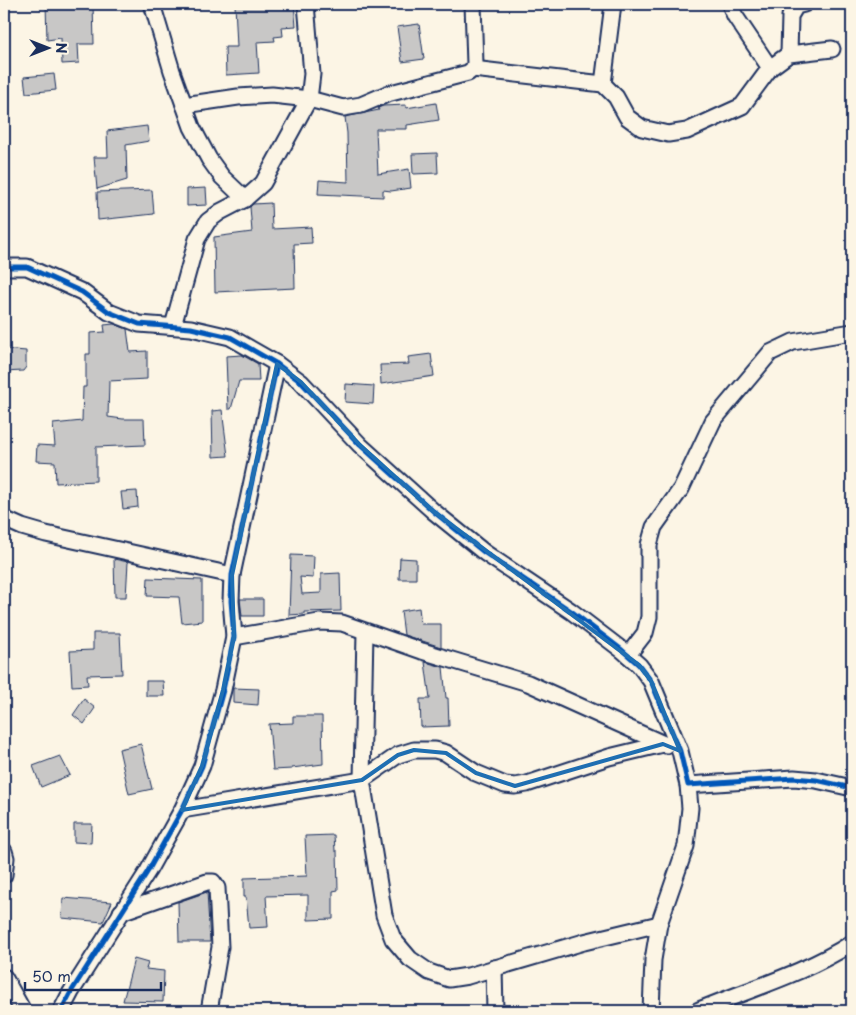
<svg xmlns="http://www.w3.org/2000/svg" width="856" height="1015" viewBox="0 0 856 1015" font-family="'Playpen Sans',sans-serif">
	<style>
		.building { fill: #c8c7c6; stroke: #1b2f5e }
		.lines { fill: none; stroke-linecap: round; stroke-linejoin: round }
		.minor-casing { stroke: #1b2f5e; stroke-width: 19 }
		.minor { stroke: #fcf5e5; stroke-width: 15 }
		.cycleway-casing { stroke: #fcf5e5; stroke-width: 8 }
		.cycleway { stroke: #0057b8; stroke-width: 5 }
		.marked { fill: none; stroke: #1f6fb2; stroke-width: 4; stroke-linejoin: round }
	</style>
	<rect width="100%" height="100%" fill="#fcf5e5"/>
	<filter id="ink" filterUnits="userSpaceOnUse"><feTurbulence type="fractalNoise" baseFrequency=".02" numOctaves="2"/><feDisplacementMap in="SourceGraphic" scale="10" xChannelSelector="R" yChannelSelector="G"/><feConvolveMatrix kernelMatrix="1 2 1 2 8 2 1 2 1" color-interpolation-filters="sRGB"/></filter>
	<g filter="url(#ink)">
		<g class="building">
			<path d="M 46,4 L 93,4 L 94,44 L 78,44 L 79,63 L 62,64 L 61,38 L 47,40 Z"/>
			<path d="M 235,4 L 294,4 L 296,26 L 282,27 L 283,36 L 274,37 L 275,41 L 257,42 L 259,73 L 226,75 L 225,47 L 237,47 Z"/>
			<path d="M 419,24 L 424,59 L 402,62 L 397,27 Z"/>
			<path d="M 54,74 L 56,90 L 26,93 L 24,77 Z"/>
			<path d="M 436,103 L 439,120 L 407,125 L 407,129 L 376,129 L 378,174 L 409,169 L 411,188 L 391,191 L 383,190 L 383,197 L 318,194 L 319,180 L 348,182 L 347,133 L 345,117 L 379,110 L 378,108 L 383,106 L 406,105 L 406,108 Z"/>
			<path d="M 147,126 L 149,141 L 126,145 L 127,180 L 97,189 L 94,157 L 108,157 L 107,131 Z"/>
			<path d="M 437,153 L 438,173 L 413,174 L 412,154 Z"/>
			<path d="M 206,188 L 207,205 L 187,206 L 187,189 Z"/>
			<path d="M 152,190 L 154,214 L 98,220 L 97,192 Z"/>
			<path d="M 271,203 L 272,229 L 311,227 L 312,243 L 294,244 L 295,288 L 215,292 L 214,237 L 252,232 L 250,207 L 253,204 Z"/>
			<path d="M 114,324 L 127,329 L 130,352 L 147,351 L 147,379 L 109,381 L 108,417 L 123,419 L 144,419 L 145,445 L 96,447 L 96,481 L 56,483 L 55,462 L 36,461 L 37,445 L 55,446 L 53,424 L 82,421 L 83,387 L 86,387 L 86,354 L 90,354 L 90,333 L 105,332 L 104,325 Z"/>
			<path d="M 4,349 L 26,351 L 26,367 L 23,371 L 4,372 Z"/>
			<path d="M 431,354 L 434,376 L 381,384 L 380,365 L 409,364 L 408,357 Z"/>
			<path d="M 242,355 L 258,364 L 259,381 L 239,381 L 231,409 L 228,409 L 226,356 Z"/>
			<path d="M 346,384 L 374,386 L 373,404 L 345,402 Z"/>
			<path d="M 222,410 L 228,456 L 213,457 L 212,411 Z"/>
			<path d="M 137,491 L 138,507 L 123,509 L 121,492 Z"/>
			<path d="M 291,555 L 314,556 L 313,578 L 300,577 L 302,594 L 321,593 L 321,574 L 340,573 L 341,611 L 304,612 L 304,614 L 289,615 Z"/>
			<path d="M 400,558 L 416,559 L 416,579 L 399,579 Z"/>
			<path d="M 114,559 L 128,562 L 126,597 L 115,597 Z"/>
			<path d="M 148,578 L 202,580 L 202,621 L 182,623 L 179,597 L 147,596 Z"/>
			<path d="M 240,599 L 263,599 L 263,616 L 242,616 Z"/>
			<path d="M 419,608 L 421,624 L 441,624 L 441,647 L 404,635 L 401,611 Z"/>
			<path d="M 93,633 L 120,633 L 122,674 L 87,675 L 88,685 L 72,686 L 70,651 L 93,650 Z"/>
			<path d="M 425,662 L 443,667 L 446,698 L 448,698 L 449,726 L 421,727 L 420,699 L 430,699 Z"/>
			<path d="M 146,681 L 163,681 L 164,696 L 146,696 Z"/>
			<path d="M 233,688 L 259,689 L 258,705 L 233,703 Z"/>
			<path d="M 84,699 L 95,708 L 84,724 L 73,715 Z"/>
			<path d="M 293,716 L 322,716 L 323,764 L 292,768 L 292,769 L 273,770 L 269,724 L 293,723 Z"/>
			<path d="M 141,744 L 152,789 L 129,794 L 119,749 Z"/>
			<path d="M 60,756 L 70,775 L 41,787 L 33,766 Z"/>
			<path d="M 74,824 L 92,824 L 91,843 L 74,842 Z"/>
			<path d="M 334,835 L 335,851 L 337,851 L 338,890 L 333,891 L 333,919 L 308,920 L 308,895 L 266,896 L 268,927 L 249,928 L 246,897 L 244,897 L 244,878 L 307,876 L 305,836 Z"/>
			<path d="M 207,892 L 210,942 L 179,942 L 178,902 Z"/>
			<path d="M 63,898 L 112,902 L 103,922 L 62,918 Z"/>
			<path d="M 134,959 L 148,963 L 146,969 L 164,971 L 163,1002 L 123,1001 Z"/>
		</g>
		<g class="lines">
			<g class="minor-casing">
				<g id="minor">
					<path d="M 152,4 L 172,71 L 192,127 L 209,159 L 222,177 L 245,199"/>
					<path d="M 732,4 L 731,7 L 735,16 L 770,68"/>
					<path d="M 789,54 L 790,16 L 796,6 L 804,4"/>
					<path d="M 473,69 L 603,84 L 616,97 L 627,117 L 642,128 L 668,134 L 687,131 L 742,106 L 770,68 L 789,54 L 832,49"/>
					<path d="M 603,84 L 613,4"/>
					<path d="M 184,105 L 238,97 L 272,95 L 309,99 L 343,108 L 361,105 L 387,94 L 468,73 L 473,69 L 475,64 L 473,4"/>
					<path d="M 4,267 L 27,267 L 82,292 L 109,312 L 139,324 L 191,328 L 230,337 L 277,364 L 301,382 L 360,445 L 433,511 L 485,553 L 571,611 L 622,650 L 639,665 L 651,681 L 680,751 L 688,785 L 794,778 L 816,780 L 852,788"/>
					<path d="M 173,326 L 197,239 L 208,221 L 220,212 L 245,199 L 263,183 L 309,99 L 312,74 L 306,4"/>
					<path d="M 4,519 L 22,527 L 46,534 L 232,575"/>
					<path d="M 365,632 L 362,780 L 384,915 L 393,939 L 410,959 L 429,972 L 449,979 L 468,976 L 584,942 L 659,924"/>
					<path d="M 234,637 L 319,622 L 342,623 L 422,651 L 528,683 L 666,745"/>
					<path d="M 628,655 L 645,633 L 649,617 L 649,545 L 654,527 L 681,489 L 713,421 L 770,353 L 793,342 L 852,332"/>
					<path d="M 182,810 L 362,780 L 398,755 L 414,750 L 435,750 L 446,753 L 476,773 L 505,785 L 515,786 L 527,784 L 609,757 L 663,744"/>
					<path d="M 4,851 L 6,858 L 4,875"/>
					<path d="M 121,912 L 207,882 L 213,882 L 217,888 L 220,947 L 209,1011"/>
					<path d="M 494,968 L 495,1011"/>
					<path d="M 4,977 L 23,1011"/>
					<path d="M 61,1011 L 71,992 L 148,871 L 182,810 L 202,766 L 223,690 L 234,637 L 231,601 L 232,575 L 277,364"/>
					<path d="M 651,1011 L 653,960 L 659,924 L 686,846 L 690,808 L 688,785"/>
					<path d="M 697,1011 C 749,989 804,974 852,943"/>
				</g>
			</g>
			<use href="#minor" class="minor"/>
			<g class="cycleway-casing">
				<g id="cycleway">
					<path d="M 4,267 L 27,267 L 82,292 L 109,312 L 139,324 L 191,328 L 230,337 L 277,364 L 301,382 L 360,445 L 433,511 L 485,553 L 571,611 L 622,650 L 639,665 L 651,681 L 680,751 L 688,785 L 794,778 L 816,780 L 852,788"/>
					<path d="M 61,1011 L 71,992 L 148,871 L 182,810 L 202,766 L 223,690 L 234,637 L 231,601 L 232,575 L 277,364"/>
				</g>
			</g>
			<use href="#cycleway" class="cycleway"/>
		</g>
	</g>
	<path class="marked" d="M 277,364 L 301,382 L 360,445 L 433,511 L 639,665 L 651,681 L 680,751 L 663,744 L 515,786 L 476,773 L 446,753 L 414,750 L 398,755 L 362,780 L 182,810 L 202,766 L 223,690 L 234,637 L 232,575 Z"/>
	<rect width="856" height="1015" fill="none" stroke="#fcf5e5" stroke-width="20"/>
	<rect x="10" y="10" width="836" height="995" fill="none" stroke="#1b2f5e" stroke-width="2" filter="url(#ink)"/>
	<g transform="translate(48 48) rotate(90)" stroke="#fcf5e5" stroke-width="4" paint-order="stroke">
	<path d="M0-4L9 19L0 12L-9 19Z" fill="#1b2f5e"/>
	<text y="-8" font-size="14" font-weight="bold" text-anchor="middle" fill="#1b2f5e">N</text>
	</g>
	<path d="M25 982v8h136v-8" fill="none" stroke="#1b2f5e" stroke-width="2.5"/>
	<text x="32" y="982" font-size="15" fill="#1b2f5e" stroke="#fcf5e5" stroke-width="4" paint-order="stroke">50 m</text>
</svg>
